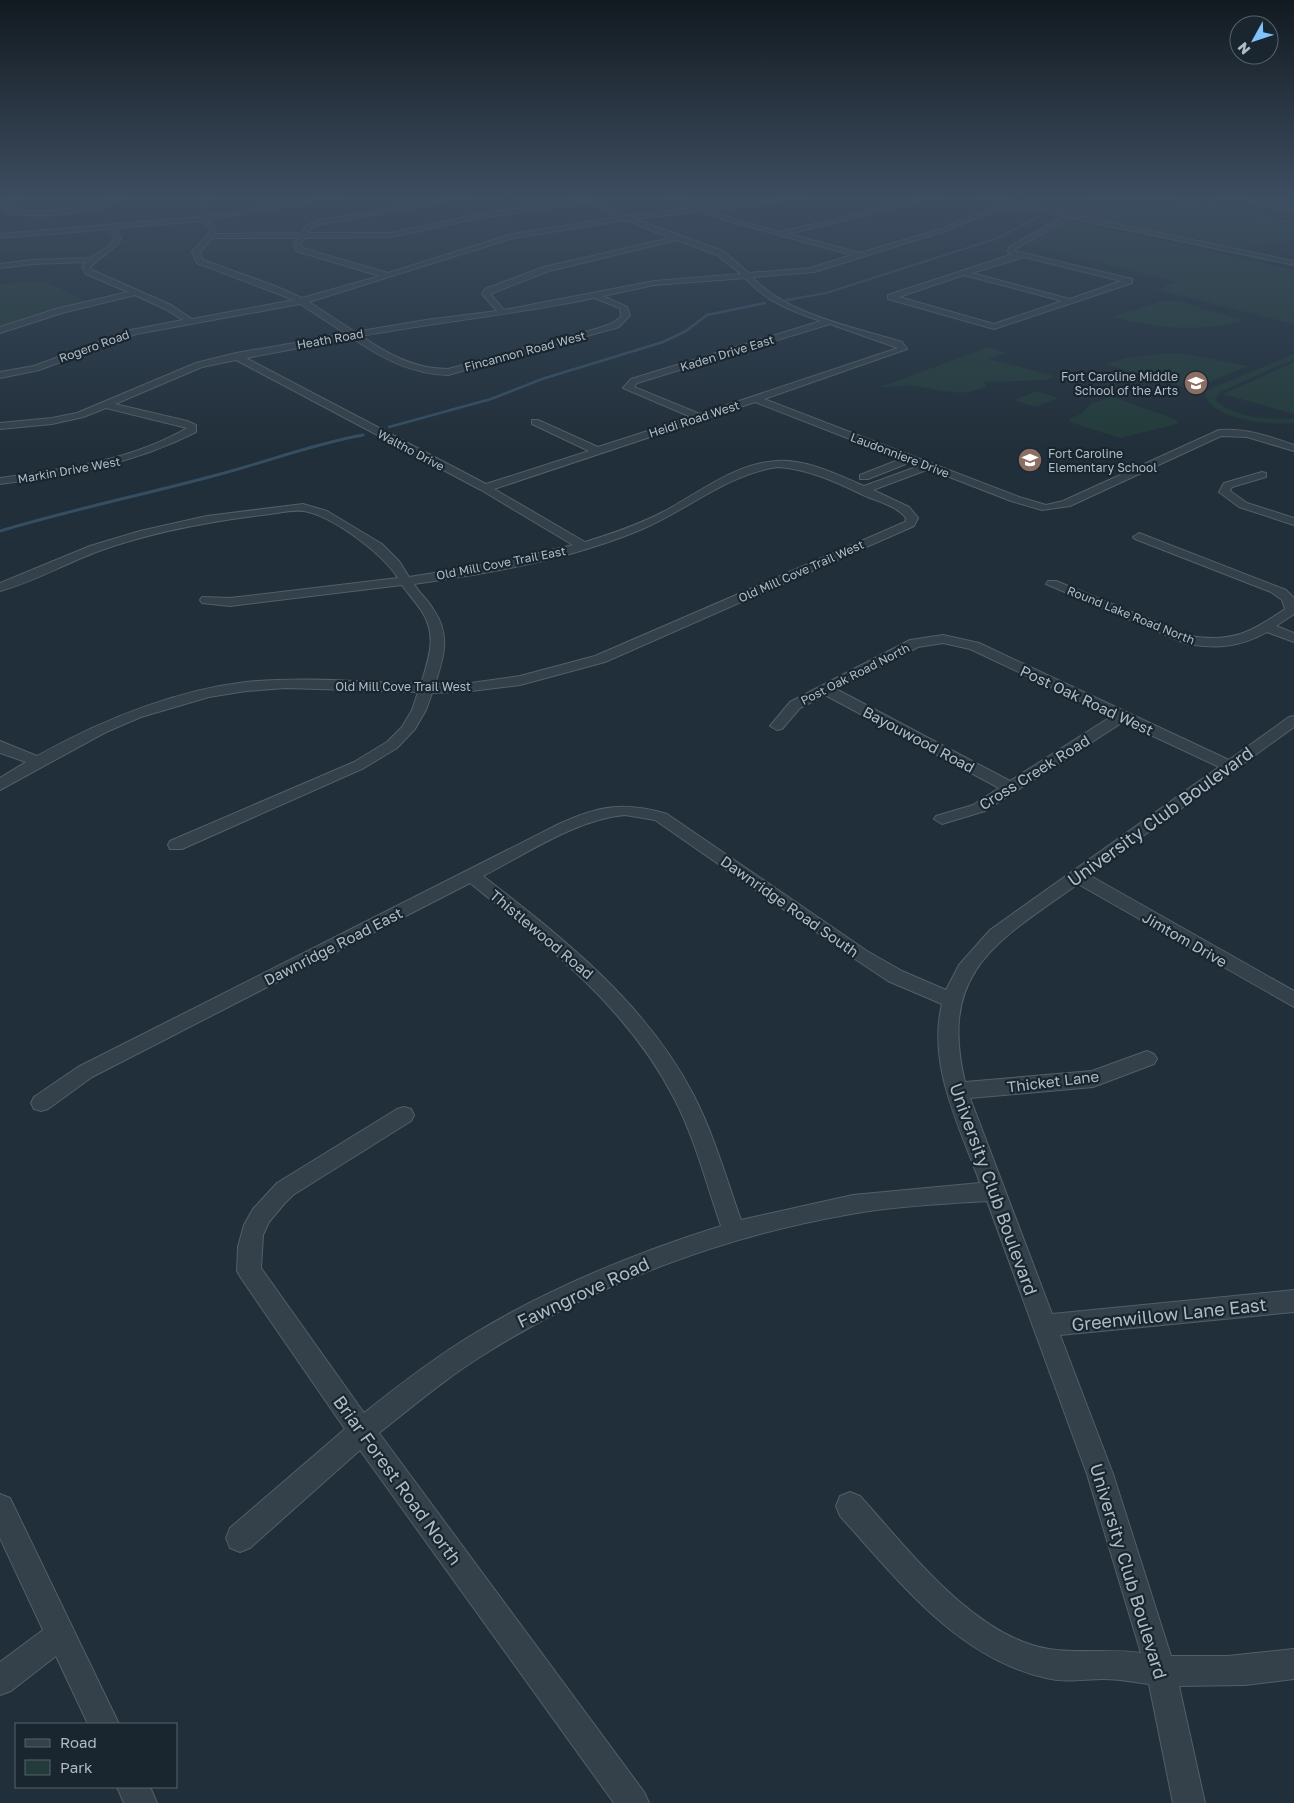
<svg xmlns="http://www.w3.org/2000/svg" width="1294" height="1803" viewBox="0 0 1294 1803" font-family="'Golos Text',sans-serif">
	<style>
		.green { fill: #233b3a }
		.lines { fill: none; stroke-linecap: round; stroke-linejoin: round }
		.stream-far2 { stroke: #344e62; stroke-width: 2 }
		.stream-far1 { stroke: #344e62; stroke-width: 2.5 }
		.stream { stroke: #344e62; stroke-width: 3 }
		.minor-casing { stroke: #525f68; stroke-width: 2 }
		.minor { fill: #34414a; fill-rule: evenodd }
		.labels { text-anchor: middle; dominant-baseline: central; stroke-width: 4.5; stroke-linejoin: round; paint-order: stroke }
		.far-street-label { font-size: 12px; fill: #afbcc6; stroke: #1a262f }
		.far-poi-label { font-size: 12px; fill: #afbcc6; stroke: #1a262f; text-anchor: end }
		.street-label { font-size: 15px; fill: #afbcc6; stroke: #1a262f }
		.near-street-label { font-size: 18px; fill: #afbcc6; stroke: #1a262f }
	</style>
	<rect width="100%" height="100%" fill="#212f3a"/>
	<g class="green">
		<path d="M 1095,197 L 1153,197 L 1294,225 L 1294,240 L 1241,249 L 1051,208 Z"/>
		<path d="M 1071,221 L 1294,270 L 1294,324 L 1158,290 L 1177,282 L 1026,245 Z"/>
		<path d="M 43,281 L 88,302 L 0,328 L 0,284 Z"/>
		<path d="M 1163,301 L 1177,301 L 1243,320 C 1200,333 1155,328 1112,317 Z"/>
		<path d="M 989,347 L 1006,353 L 989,359 L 1054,376 L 1047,380 L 984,382 L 986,386 C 962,399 940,389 915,386 C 903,384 892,388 880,387 Z"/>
		<path d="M 1160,354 L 1185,354 L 1248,366 L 1195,388 L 1187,388 L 1106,364 L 1126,358 Z"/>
		<path d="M 1294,354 L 1294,359 L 1220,392 L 1215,400 C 1235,418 1267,420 1294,419 L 1294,423 C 1271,425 1213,420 1205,395 L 1208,390 Z"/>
		<path d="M 1294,362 L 1294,414 L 1223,394 Z"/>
		<path d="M 1037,391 L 1058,398 L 1035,407 L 1014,400 Z"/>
		<path d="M 1113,397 L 1177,420 L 1177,424 L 1120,438 L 1070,422 L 1069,419 L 1081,414 L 1092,403 Z"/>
	</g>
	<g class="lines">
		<g class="stream-far2">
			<path d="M 1162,197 L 1294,223"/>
			<path d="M 787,300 L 826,293 L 998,238 L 1042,215"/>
		</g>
		<g class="stream-far1">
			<path d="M 786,300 L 794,299"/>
			<path d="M 389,427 L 491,399 L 542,379 L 663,342 L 686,331 L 707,315 L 765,303"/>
		</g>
		<path class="stream" d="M 0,531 C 70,510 142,495 213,476 C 264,463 312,444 363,435"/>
		<g class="minor-casing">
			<g id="minor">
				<path d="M 14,197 L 21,197 L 12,202 L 10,210 C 37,214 68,210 94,205 C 104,203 114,196 124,197 C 101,215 33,219 5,212 L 6,201 Z"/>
				<path d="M 208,197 L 214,197 L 203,205 L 199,205 L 199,203 Z"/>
				<path d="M 329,197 L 341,197 L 207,220 L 214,225 L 215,234 L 301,233 L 308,225 L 321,220 L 458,197 L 469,197 L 322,224 L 312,227 L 308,233 L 391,233 L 479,214 L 581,199 L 578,197 L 585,197 L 628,216 L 694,208 L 669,197 L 676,197 L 703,207 L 808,197 L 805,199 L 711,210 L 732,219 L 781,232 L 929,197 L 938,197 L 789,234 L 860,253 L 944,228 L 979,213 L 1010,205 L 978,197 L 988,197 L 1294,261 L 1294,265 L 1071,218 L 1015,249 L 1015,251 L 1132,279 L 1132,283 L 994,329 L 888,299 L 888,295 L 1013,254 L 1008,252 L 1009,247 L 1064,216 L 1018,207 L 983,215 L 948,230 L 814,272 L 752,277 C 787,315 854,327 902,342 L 907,349 L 764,399 L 1019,497 L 1046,505 L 1063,501 L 1219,430 C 1245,428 1269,436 1294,445 L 1294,451 L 1247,437 L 1221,436 L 1070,506 L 1042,510 L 1011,501 L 929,469 L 873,490 L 909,507 L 918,518 L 914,526 L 605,662 L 520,685 L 471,691 L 432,693 L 426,710 L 415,729 L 397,748 L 364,768 L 182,849 L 170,849 L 168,845 L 170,841 L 354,762 L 387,742 L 402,727 L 412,710 L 418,692 L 285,688 L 246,691 L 209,697 L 141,717 L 106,732 L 0,790 L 0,778 L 26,762 L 0,753 L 0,741 L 37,756 C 102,720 172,691 246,682 C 304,676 363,682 421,684 C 429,658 438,635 421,610 C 415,601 408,594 402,585 L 230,606 L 202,603 L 200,600 L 202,597 L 230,598 L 398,578 C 383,554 333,516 304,511 C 292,509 275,514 262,515 C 206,522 152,532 99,551 C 66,563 34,582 0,591 L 0,583 L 90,546 L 140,531 L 207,516 L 303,504 L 327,511 L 382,544 L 399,561 L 409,577 L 497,563 L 573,545 L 481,490 L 236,360 L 202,367 L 115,404 L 187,421 L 196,425 L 196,432 C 133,464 69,475 0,484 L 0,478 C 64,469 130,461 187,428 L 106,408 L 83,417 L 52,424 L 0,429 L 0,423 L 52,418 L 77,413 L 196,363 L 236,353 L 346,334 L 300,304 L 136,334 L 39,370 L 0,378 L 0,372 L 34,366 L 131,330 L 183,320 L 165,309 L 135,295 L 62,313 L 0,333 L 0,327 L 56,309 L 128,292 L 86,274 L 82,267 L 86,262 L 32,264 L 0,268 L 0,264 L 32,260 L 90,258 L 109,246 L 115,238 L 110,229 L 0,238 L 0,234 L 201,217 ZM 587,202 L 620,217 L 512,234 L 388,273 L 302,248 L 301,243 L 305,238 L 391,237 L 479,218 ZM 702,211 L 728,221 L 852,255 L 810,268 L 749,273 L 723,251 L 635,219 ZM 626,220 L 670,238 L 544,267 L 485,289 L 482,294 L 497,311 L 426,320 L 355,332 L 309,302 L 513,238 ZM 200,221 L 208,226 L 210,232 L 192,252 L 197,263 L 294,300 L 192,319 L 171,305 L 92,270 L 90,267 L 119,243 L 121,238 L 116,228 ZM 212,238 L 298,238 L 294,243 L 296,251 L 380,276 L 302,298 L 275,286 L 203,260 L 200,252 ZM 677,240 L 717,255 L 741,274 L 654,281 L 504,310 L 490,294 L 549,271 ZM 1024,257 L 1121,281 L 1070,299 L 972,273 ZM 964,275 L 1062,301 L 994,324 L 899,297 ZM 745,278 C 767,302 791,311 821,321 L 631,379 L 623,388 L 691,417 L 598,447 L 538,420 L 532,420 L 532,424 L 589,451 L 486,484 L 246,358 L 352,338 C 382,358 411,374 448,375 L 619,327 L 630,315 L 627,307 L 603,296 L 654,285 ZM 594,298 L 620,308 L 621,317 L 613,323 L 599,328 L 448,369 C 414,369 388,354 361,336 C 439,322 517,314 594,298 ZM 830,324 L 898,348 L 700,414 L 634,387 L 637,383 ZM 755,402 L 901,459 L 860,475 L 860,479 L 868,479 L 911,462 L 919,466 L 864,486 C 838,475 806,459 777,461 C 735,463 699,493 663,512 C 638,525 611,534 585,542 L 494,489 ZM 778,467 C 807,469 834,481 859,493 C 874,501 895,504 906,518 L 905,522 L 595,656 L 520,676 L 471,683 L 435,684 C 444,657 451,634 433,609 C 428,600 419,593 414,584 C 490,573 568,560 640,530 C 686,511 727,474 778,467 Z"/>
				<path d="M 1221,197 L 1232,197 L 1294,208 L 1294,212 Z"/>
				<path d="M 1262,472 L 1266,473 L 1266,477 L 1232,487 L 1230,491 L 1247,503 L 1294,518 L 1294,525 L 1239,507 L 1219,492 L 1224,483 Z"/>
				<path d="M 1139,533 L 1286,590 L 1294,598 L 1294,614 L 1276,626 L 1294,633 L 1294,642 L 1267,632 C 1241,647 1216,649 1187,644 L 1046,584 L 1048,581 L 1056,581 L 1190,636 C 1233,643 1251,632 1285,609 L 1282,600 L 1271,592 L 1135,539 L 1133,537 Z"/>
				<path d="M 943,635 L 979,643 L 1229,760 L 1289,717 L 1294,716 L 1294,727 L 1089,875 L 1294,991 L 1294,1007 L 1078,884 C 998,941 938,970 965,1082 L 1092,1071 L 1147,1051 L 1154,1054 L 1157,1059 L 1154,1064 L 1093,1087 L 970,1098 L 1052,1314 L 1294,1290 L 1294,1312 L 1060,1335 L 1113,1474 L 1171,1656 L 1228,1656 L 1294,1649 L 1294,1679 L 1245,1685 L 1179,1686 L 1205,1803 L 1173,1803 L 1149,1684 C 1134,1682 1119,1679 1103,1679 C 1085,1679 1065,1683 1046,1678 C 957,1658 899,1581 840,1516 L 836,1506 L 840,1496 L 850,1492 L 860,1496 C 909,1550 974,1637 1049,1649 C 1080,1654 1110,1648 1141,1653 L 1087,1474 L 987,1201 C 942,1204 896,1206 851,1214 C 724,1236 598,1283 488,1352 C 450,1375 414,1405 379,1433 L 644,1792 L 649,1803 L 614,1803 L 360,1450 L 250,1548 L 240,1552 L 230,1548 L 226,1538 L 230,1528 L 345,1429 L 241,1278 L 237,1271 L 238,1247 L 244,1225 L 253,1209 L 277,1183 L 397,1109 L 404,1107 L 411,1109 L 414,1115 L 411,1121 L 293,1195 L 284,1204 L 269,1222 L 263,1235 L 261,1268 L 364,1413 C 399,1385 434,1358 472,1335 C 549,1288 635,1253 721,1226 C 706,1183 695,1138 674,1098 C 628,1008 547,945 470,883 L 92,1077 L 48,1109 L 41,1111 L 34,1109 L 31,1103 L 34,1097 L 78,1067 L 557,825 C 597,806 623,801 667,814 L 867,951 L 902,971 L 946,990 L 959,965 L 990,930 L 1219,767 L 1123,722 L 985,811 L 942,824 L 934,819 L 936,816 L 973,805 L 999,788 L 825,695 L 800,708 L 782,729 L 777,730 L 770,726 L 790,702 L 910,640 ZM 943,643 L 970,649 L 1112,716 L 1010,781 L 836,689 L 918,647 ZM 625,815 L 655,820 L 855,959 L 888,981 L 942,1004 C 927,1065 960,1127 980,1183 L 853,1195 L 741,1220 C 726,1178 714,1135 694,1096 C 646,1003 564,939 483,876 C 526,854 577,819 625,815 Z"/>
				<path d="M 0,1494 L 10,1498 L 119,1724 L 88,1724 L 56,1656 L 11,1691 L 0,1695 L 0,1662 L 43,1630 L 0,1538 Z"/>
				<path d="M 117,1787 L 150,1787 L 157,1803 L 124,1803 Z"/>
			</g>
		</g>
		<use href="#minor" class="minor"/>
	</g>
	<linearGradient id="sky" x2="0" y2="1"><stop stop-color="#121a20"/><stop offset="0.44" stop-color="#3d4d60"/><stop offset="1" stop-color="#3d4d60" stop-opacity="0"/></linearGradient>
	<rect width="1294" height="449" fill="url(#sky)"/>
	<defs>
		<g id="school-disc" transform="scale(1.25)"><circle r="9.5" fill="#8d6e63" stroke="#1a262f"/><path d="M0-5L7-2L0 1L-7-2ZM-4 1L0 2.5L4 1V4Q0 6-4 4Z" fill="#fff"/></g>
	</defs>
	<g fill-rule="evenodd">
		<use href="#school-disc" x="1196" y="383"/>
		<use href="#school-disc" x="1030" y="460"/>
	</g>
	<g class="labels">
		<g class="far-street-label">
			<text transform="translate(330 339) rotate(-10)">Heath Road</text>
			<text transform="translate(94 346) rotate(-20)">Rogero Road</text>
			<text transform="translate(525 351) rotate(-15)">Fincannon Road West</text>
			<text transform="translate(727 353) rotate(-17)">Kaden Drive East</text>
			<text transform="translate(694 419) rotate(-18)">Heidi Road West</text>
			<text transform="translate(411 450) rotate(28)">Waltho Drive</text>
			<text transform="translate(900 455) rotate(21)">Laudonniere Drive</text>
			<text transform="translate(69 470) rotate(-10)">Markin Drive West</text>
			<text transform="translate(501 563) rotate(-11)">Old Mill Cove Trail East</text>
			<text transform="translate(801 571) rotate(-24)">Old Mill Cove Trail West</text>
			<text transform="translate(1131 615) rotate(22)">Round Lake Road North</text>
			<text transform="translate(855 674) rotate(-27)">Post Oak Road North</text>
			<text x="403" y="686">Old Mill Cove Trail West</text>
		</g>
		<g class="far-poi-label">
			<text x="1178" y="376">Fort Caroline Middle<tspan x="1178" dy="14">School of the Arts</tspan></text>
			<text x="1048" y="453" text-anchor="start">Fort Caroline<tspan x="1048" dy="14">Elementary School</tspan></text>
		</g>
		<g class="street-label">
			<text transform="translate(1087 700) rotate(25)">Post Oak Road West</text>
			<text transform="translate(919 739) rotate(28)">Bayouwood Road</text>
			<text transform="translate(1034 772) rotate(-32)">Cross Creek Road</text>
			<text transform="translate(790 906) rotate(35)">Dawnridge Road South</text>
			<text transform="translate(542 934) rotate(40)">Thistlewood Road</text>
			<text transform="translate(1185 939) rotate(30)">Jimtom Drive</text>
			<text transform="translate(333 946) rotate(-27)">Dawnridge Road East</text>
			<text transform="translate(1053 1081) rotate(-7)">Thicket Lane</text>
		</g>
		<g class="near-street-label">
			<text transform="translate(1160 816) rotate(-36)">University Club Boulevard</text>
			<text transform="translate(994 1189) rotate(70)">University Club Boulevard</text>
			<text transform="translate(583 1292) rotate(-25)">Fawngrove Road</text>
			<text transform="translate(1169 1314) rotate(-6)">Greenwillow Lane East</text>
			<text transform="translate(398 1480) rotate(54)">Briar Forest Road North</text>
			<text transform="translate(1129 1571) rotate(73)">University Club Boulevard</text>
		</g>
	</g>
	<rect x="15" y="1723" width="162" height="65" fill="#1a262f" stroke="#56626b"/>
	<rect x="25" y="1739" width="25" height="8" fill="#34414a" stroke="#56626b"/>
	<text x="60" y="1748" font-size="15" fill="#afbcc6">Road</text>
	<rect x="25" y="1760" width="25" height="15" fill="#233b3a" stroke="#56626b"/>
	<text x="60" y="1773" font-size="15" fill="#afbcc6">Park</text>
	<g transform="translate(1254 40) rotate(230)"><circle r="24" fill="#1a262f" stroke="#56626b"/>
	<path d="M0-4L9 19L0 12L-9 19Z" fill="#80c2fa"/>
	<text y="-8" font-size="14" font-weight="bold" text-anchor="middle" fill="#afbcc6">N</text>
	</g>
</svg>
